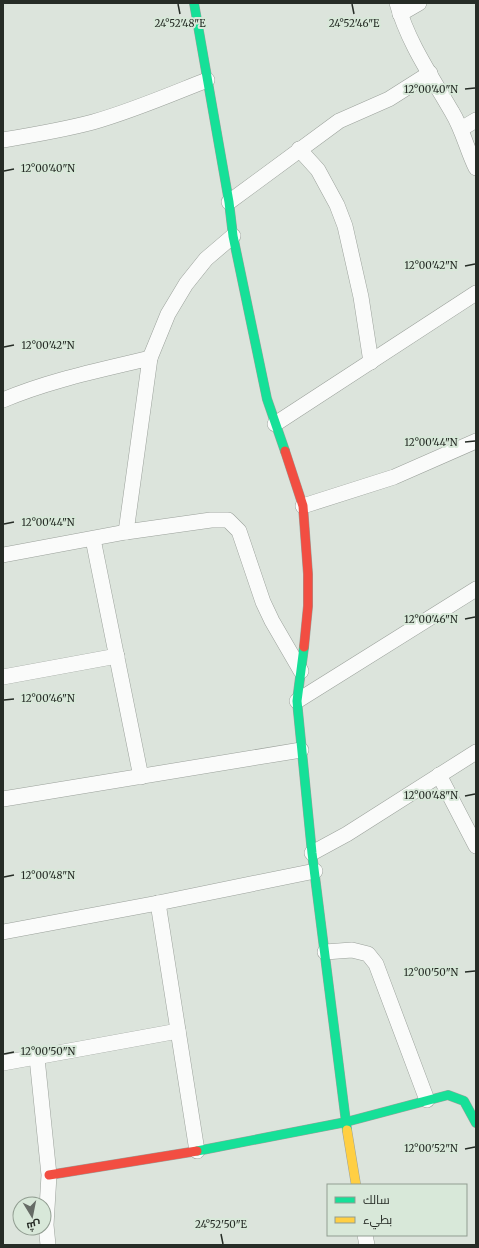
<svg xmlns="http://www.w3.org/2000/svg" width="479" height="1248" viewBox="0 0 479 1248" font-family="Merriweather,Cairo,serif">
	<style>
		.lines { fill: none; stroke-linecap: round; stroke-linejoin: round }
		.street-casing { stroke: #9ba19b; stroke-width: 16 }
		.fast-casing { stroke: #9ba19b; stroke-width: 10 }
		.slow-casing { stroke: #9ba19b; stroke-width: 10 }
		.jam-casing { stroke: #9ba19b; stroke-width: 10 }
		.street { stroke: #fafbfa; stroke-width: 15 }
		.fast { stroke: #16e098; stroke-width: 9 }
		.slow { stroke: #ffcf43; stroke-width: 9 }
		.jam { stroke: #f24e42; stroke-width: 9 }
		.ticks { fill: none; stroke: #262c26; stroke-width: 1.5 }
		.ticks-label { font-size: 10px; text-anchor: middle; fill: #262c26; stroke: #d8e8d9; stroke-width: 4; stroke-linejoin: round; paint-order: stroke }
	</style>
	<rect width="100%" height="100%" fill="#dce4dc"/>
	<g class="lines">
		<g class="street-casing">
			<g id="street">
				<path d="M 397,3 C 408,43 432,77 452,112 C 463,130 467,150 476,168"/>
				<path d="M 400,14 L 419,3"/>
				<path d="M 461,129 L 476,120"/>
				<path d="M 3,140 C 33,135 63,130 93,122 C 132,111 169,95 207,80"/>
				<path d="M 299,149 L 318,170 L 337,205 L 345,226 L 361,297 L 371,362"/>
				<path d="M 229,202 L 339,121 L 389,99 L 430,73"/>
				<path d="M 3,400 C 50,380 101,370 150,358"/>
				<path d="M 275,424 L 476,293"/>
				<path d="M 303,506 L 394,477 L 476,441"/>
				<path d="M 126,532 L 150,358 L 168,314 L 186,284 L 206,259 L 233,236"/>
				<path d="M 93,539 L 141,777"/>
				<path d="M 3,555 L 126,532 L 211,520 L 228,520 L 239,531 L 263,602 L 272,621 L 301,671"/>
				<path d="M 3,677 L 117,656"/>
				<path d="M 297,701 L 476,589"/>
				<path d="M 439,775 L 476,846"/>
				<path d="M 3,799 L 301,750"/>
				<path d="M 312,853 L 347,834 L 476,752"/>
				<path d="M 158,903 L 197,1151"/>
				<path d="M 3,932 L 158,903 L 315,871"/>
				<path d="M 325,952 L 352,950 L 368,954 L 376,964 L 427,1100"/>
				<path d="M 37,1058 L 49,1175 L 46,1225 L 48,1245"/>
				<path d="M 3,1063 L 178,1031"/>
				<path d="M 365,1235 L 367,1245"/>
			</g>
		</g>
		<g class="fast-casing">
			<g id="fast">
				<path d="M 194,3 L 229,202 L 233,236 L 267,399 L 285,451"/>
				<path d="M 304,647 L 297,701 L 312,853 L 347,1130"/>
				<path d="M 197,1151 L 346,1122 L 448,1095 L 464,1101 L 476,1123"/>
			</g>
		</g>
		<g class="slow-casing">
			<path id="slow" d="M 347,1130 L 356,1185"/>
		</g>
		<g class="jam-casing">
			<g id="jam">
				<path d="M 285,451 L 303,506 L 308,574 L 308,606 L 304,647"/>
				<path d="M 49,1175 L 197,1151"/>
			</g>
		</g>
		<use href="#street" class="street"/>
		<use href="#fast" class="fast"/>
		<use href="#slow" class="slow"/>
		<use href="#jam" class="jam"/>
	</g>
	<path class="ticks" d="M 178,4 L 180,14M 352,4 L 354,14M 465,89 L 475,88M 4,171 L 14,169M 465,266 L 475,264M 4,347 L 14,345M 465,442 L 475,441M 4,524 L 14,522M 465,619 L 475,617M 4,700 L 14,699M 465,796 L 475,794M 4,877 L 14,875M 465,972 L 475,971M 4,1054 L 14,1052M 465,1149 L 475,1147M 221,1234 L 223,1244"/>
	<g class="ticks-label">
		<text x="180" y="27">24°52'48"E</text>
		<text x="354" y="27">24°52'46"E</text>
		<text x="431" y="93">12°00'40"N</text>
		<text x="48" y="172">12°00'40"N</text>
		<text x="431" y="269">12°00'42"N</text>
		<text x="48" y="349">12°00'42"N</text>
		<text x="431" y="446">12°00'44"N</text>
		<text x="48" y="526">12°00'44"N</text>
		<text x="431" y="623">12°00'46"N</text>
		<text x="48" y="702">12°00'46"N</text>
		<text x="431" y="799">12°00'48"N</text>
		<text x="48" y="879">12°00'48"N</text>
		<text x="431" y="976">12°00'50"N</text>
		<text x="48" y="1055">12°00'50"N</text>
		<text x="431" y="1152">12°00'52"N</text>
		<text x="221" y="1228">24°52'50"E</text>
	</g>
	<rect width="479" height="1248" fill="none" stroke="#262c26" stroke-width="8"/>
	<rect x="327" y="1184" width="140" height="52" fill="#d8e8d9" stroke="#919d91"/>
	<rect x="335" y="1197" width="20" height="6" fill="#16e098" stroke="#919d91"/>
	<text x="363" y="1204" font-size="12" fill="#262c26">سالك</text>
	<rect x="335" y="1217" width="20" height="6" fill="#ffcf43" stroke="#919d91"/>
	<text x="363" y="1224" font-size="12" fill="#262c26">بطيء</text>
	<g transform="translate(32 1216) rotate(170)"><circle r="19" fill="#d8e8d9" stroke="#919d91"/>
	<path d="M0-3L7 15L0 10L-7 15Z" fill="#666c66"/>
	<text y="-6" font-size="11" font-weight="bold" text-anchor="middle" fill="#262c26">ش</text>
	</g>
</svg>
